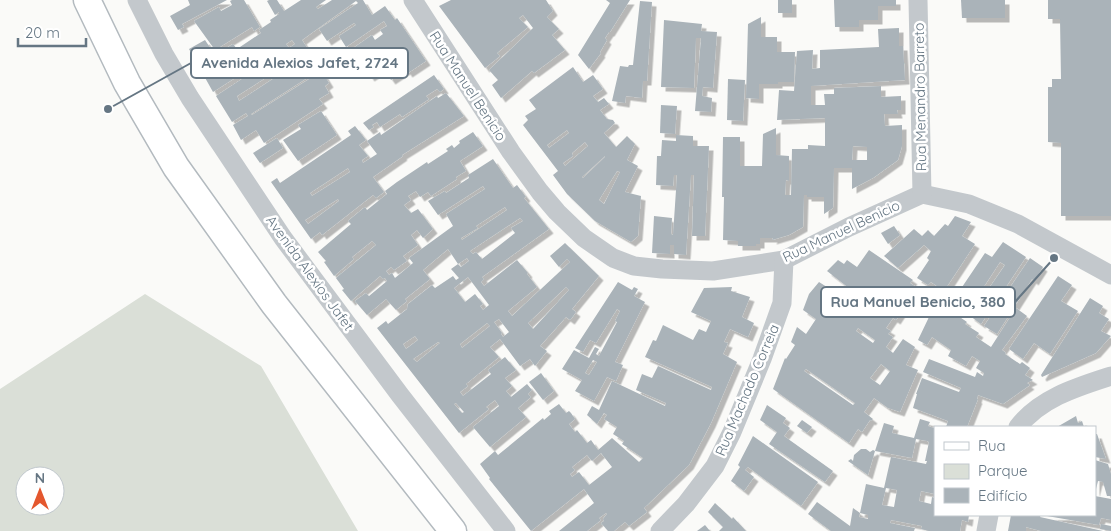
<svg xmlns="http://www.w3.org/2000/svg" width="1111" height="531" viewBox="0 0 1111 531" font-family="Quicksand,sans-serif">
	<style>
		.green { fill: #dadfd7; fill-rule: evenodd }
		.building { fill: #aab3b9; fill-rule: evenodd; filter: url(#shadow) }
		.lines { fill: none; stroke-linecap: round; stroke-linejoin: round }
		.secondary-casing { stroke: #b3babf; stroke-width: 29 }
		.street { stroke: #c3c8cc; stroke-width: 19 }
		.secondary { stroke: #fff; stroke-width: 26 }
		.labels { text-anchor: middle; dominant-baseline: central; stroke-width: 5; stroke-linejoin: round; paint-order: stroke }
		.street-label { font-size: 14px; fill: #657683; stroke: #fff }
		.leader { fill: none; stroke: #657683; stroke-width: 2 }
		.callout-dot { fill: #657683; stroke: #fff; stroke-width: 2 }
		.callout { fill: #fff; stroke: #657683; stroke-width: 2 }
		.callout-label { font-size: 15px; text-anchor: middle; font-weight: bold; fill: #657683 }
	</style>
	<defs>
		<filter id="shadow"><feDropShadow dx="4.5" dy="4.5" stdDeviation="0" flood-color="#0004"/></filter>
	</defs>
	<rect width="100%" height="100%" fill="#fafaf8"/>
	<path class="green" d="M 145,294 L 261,366 L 358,531 L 0,531 L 0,389 ZM 25,476 L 55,476 L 55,506 L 25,506 Z"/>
	<g class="building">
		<path d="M 188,0 L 227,0 L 182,24 L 184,27 L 178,30 L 170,16 L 190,5 Z"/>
		<path d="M 232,0 L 244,0 L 260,27 L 254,31 L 252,27 L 215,50 L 194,21 L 219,7 L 221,11 L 232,5 L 230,1 Z"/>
		<path d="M 269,0 L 277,0 L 284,11 L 301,0 L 326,0 L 316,7 L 318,9 L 332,0 L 363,0 L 372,15 L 385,6 L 395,20 L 397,18 L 426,61 L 408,73 L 406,70 L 391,80 L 383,69 L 370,77 L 352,49 L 372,35 L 375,40 L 383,34 L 380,30 L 387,26 L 384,21 L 346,47 L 339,36 L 356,25 L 354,23 L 327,41 L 319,29 L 358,3 L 356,1 L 302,40 L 311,54 L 307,57 L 315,70 L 305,75 L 307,78 L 251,114 L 252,115 L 314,76 L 313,75 L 321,70 L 329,83 L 325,86 L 329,93 L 319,99 L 323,104 L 264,143 L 256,130 L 241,140 L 233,125 L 248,116 L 246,113 L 232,122 L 216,96 L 254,71 L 252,67 L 213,92 L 189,49 L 205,40 L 215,55 L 233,44 L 237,49 L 261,33 L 259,30 L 271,22 L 270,20 L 279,14 L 279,12 L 275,15 L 267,1 ZM 292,40 L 295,44 L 289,48 L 286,44 ZM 280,49 L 282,53 L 268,62 L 266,58 ZM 301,52 L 305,58 L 239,101 L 237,96 L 292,61 L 290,59 ZM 396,54 L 399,58 L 390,64 L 387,60 Z"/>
		<path d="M 451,0 L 546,0 L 553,11 L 547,17 L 559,29 L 552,35 L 565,50 L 534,73 L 532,71 L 501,98 L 492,85 L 498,80 L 489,70 L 533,28 L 523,15 L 519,18 L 528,27 L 497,53 L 500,56 L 485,68 L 439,6 Z"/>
		<path d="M 606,0 L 630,0 L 610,32 L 609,32 L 605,38 L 607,40 L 600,52 L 601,53 L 589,69 L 578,55 L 610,3 Z"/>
		<rect x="778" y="0" width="14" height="13"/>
		<path d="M 834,0 L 896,0 L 896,6 L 878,6 L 878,20 L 859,20 L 859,27 L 835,27 Z"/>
		<path d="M 961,0 L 1005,0 L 1005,18 L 962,18 Z"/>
		<path d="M 1048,0 L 1111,0 L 1111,216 L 1061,216 L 1061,143 L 1048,142 L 1048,87 L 1052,87 L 1052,79 L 1061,79 L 1060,19 L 1048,19 Z"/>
		<path d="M 640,1 L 652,2 L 647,81 L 643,81 L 642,98 L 626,96 L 625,103 L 612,101 L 620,66 L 628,67 L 629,65 L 633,65 Z"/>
		<path d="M 761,17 L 761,37 L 777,37 L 777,52 L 795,52 L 794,82 L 778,82 L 778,84 L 759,84 L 759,99 L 746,98 L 748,24 Z"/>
		<path d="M 664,20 L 702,24 L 701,31 L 717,32 L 713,88 L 703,87 L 702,96 L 712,98 L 711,112 L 695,111 L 701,38 L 696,38 L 694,88 L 661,87 Z"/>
		<path d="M 899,28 L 899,46 L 903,46 L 905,80 L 811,86 L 811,105 L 825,105 L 824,94 L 834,94 L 834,88 L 881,86 L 881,97 L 901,96 L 901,110 L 897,110 L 898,114 L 884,114 L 885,126 L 902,125 L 902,146 L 898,160 L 873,178 L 852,189 L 852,168 L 834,168 L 833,208 L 824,214 L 824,197 L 807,197 L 807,195 L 804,195 L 803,227 L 789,235 L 772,240 L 773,238 L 760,238 L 760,244 L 756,244 L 756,246 L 738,246 L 738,241 L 723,240 L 724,197 L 722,197 L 723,137 L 740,137 L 740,166 L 762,166 L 763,134 L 776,128 L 776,155 L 789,156 L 789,181 L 786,180 L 785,195 L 791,195 L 792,149 L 808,149 L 808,145 L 825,146 L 825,118 L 777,120 L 779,90 L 794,91 L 797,51 L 813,50 L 812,69 L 820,68 L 820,50 L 879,47 L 878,29 ZM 853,146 L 867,147 L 867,160 L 852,160 Z"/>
		<path d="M 573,67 L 583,82 L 593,75 L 603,89 L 593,96 L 598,102 L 604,98 L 609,104 L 600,110 L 607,119 L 613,120 L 615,123 L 604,133 L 616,147 L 627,136 L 635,144 L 627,160 L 638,166 L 625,192 L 641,196 L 638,236 L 631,242 L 595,221 L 567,194 L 553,175 L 558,171 L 523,125 L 528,120 L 525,116 L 536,109 L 529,100 ZM 567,130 L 569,133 L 549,148 L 547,145 ZM 585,142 L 588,146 L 565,166 L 563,163 L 573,156 L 572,153 ZM 605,156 L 605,157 L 583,178 L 582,177 ZM 617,171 L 620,172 L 604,204 L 599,200 Z"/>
		<path d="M 434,75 L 444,89 L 440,92 L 437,89 L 426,96 L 429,99 L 402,117 L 400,114 L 380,127 L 377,122 L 372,125 L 374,127 L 369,130 L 363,123 Z"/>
		<path d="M 728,79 L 745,80 L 743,121 L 727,120 Z"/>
		<path d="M 446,93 L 464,116 L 402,155 L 403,156 L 373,177 L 384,192 L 376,198 L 373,195 L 322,235 L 320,232 L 311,239 L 271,182 L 277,178 L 280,183 L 351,135 L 348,131 L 355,126 L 366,140 L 359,145 L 368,156 L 362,160 L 363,163 L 377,154 L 367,141 L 380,132 L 381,135 L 437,96 L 438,98 ZM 348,168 L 350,172 L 312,196 L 310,193 ZM 338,199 L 339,201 L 308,224 L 305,220 Z"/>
		<path d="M 661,105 L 677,106 L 675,134 L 660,133 Z"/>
		<path d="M 321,111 L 337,135 L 298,161 L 283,140 L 301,129 L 298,125 Z"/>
		<path d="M 473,132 L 483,146 L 460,161 L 466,171 L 456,177 L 457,179 L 431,196 L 428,192 L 420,197 L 416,191 L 408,196 L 411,200 L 404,205 L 411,213 L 418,209 L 433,229 L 423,238 L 417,230 L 411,235 L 418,245 L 403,256 L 407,261 L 394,270 L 391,267 L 386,271 L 389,275 L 392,273 L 395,278 L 413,263 L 409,258 L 453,226 L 446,214 L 485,189 L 483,186 L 438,215 L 428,201 L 445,191 L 446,193 L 469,178 L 468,175 L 493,159 L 513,188 L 517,185 L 526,197 L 524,198 L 549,229 L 482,277 L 484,279 L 481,282 L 484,286 L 517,260 L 528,273 L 527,274 L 537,287 L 508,311 L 512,316 L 570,262 L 567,259 L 559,267 L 550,256 L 565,243 L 599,276 L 572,309 L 576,312 L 571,319 L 570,320 L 566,317 L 540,346 L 547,351 L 535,366 L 530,359 L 520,366 L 500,339 L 490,347 L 499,357 L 466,384 L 468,386 L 460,392 L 463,396 L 491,374 L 488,370 L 505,357 L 516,370 L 505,378 L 512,386 L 506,391 L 511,397 L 527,384 L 532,390 L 528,394 L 531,397 L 518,408 L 526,417 L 490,447 L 473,427 L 499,406 L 495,400 L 486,407 L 489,409 L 459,433 L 377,328 L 386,321 L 388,324 L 407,309 L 408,304 L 432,285 L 435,288 L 453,276 L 456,280 L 459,278 L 451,269 L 458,264 L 448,249 L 423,270 L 430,279 L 405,299 L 407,301 L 396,310 L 386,299 L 367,315 L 355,301 L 366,293 L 369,296 L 387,281 L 385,278 L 383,279 L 380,276 L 351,301 L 342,290 L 344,289 L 336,278 L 376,245 L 372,241 L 352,257 L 354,259 L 334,276 L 324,262 L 326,261 L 318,252 L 351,224 L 348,221 L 365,207 L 367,210 L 387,194 L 385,191 L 397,182 L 427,162 L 428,164 L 448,151 L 446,149 L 452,145 L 454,148 L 460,143 L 459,141 ZM 505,207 L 507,210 L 462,240 L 461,238 L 478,228 L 476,226 ZM 520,218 L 523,221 L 511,228 L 515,233 L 482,259 L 476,252 L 473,254 L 470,251 ZM 467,258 L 469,261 L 461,267 L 458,264 ZM 468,277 L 489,305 L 483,310 L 480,306 L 483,304 L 475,294 L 465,302 L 454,288 ZM 566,287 L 569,290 L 533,329 L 528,323 ZM 499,319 L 509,332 L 503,337 L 501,334 L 502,333 L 494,322 ZM 487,323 L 490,326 L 462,348 L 460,344 ZM 415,336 L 418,340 L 406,349 L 403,344 ZM 438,342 L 440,343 L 417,362 L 413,359 ZM 456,403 L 464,412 L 462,413 L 454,404 Z"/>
		<path d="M 676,135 L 693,136 L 693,146 L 709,146 L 705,236 L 692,236 L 694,175 L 691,175 L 686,255 L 674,254 L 674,245 L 670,245 L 670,254 L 652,253 L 654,216 L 672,218 L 671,234 L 673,235 L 677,175 L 674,175 L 673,186 L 656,185 L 657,156 L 661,156 L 662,140 L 676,141 Z"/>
		<path d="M 277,138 L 283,148 L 260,163 L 253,153 Z"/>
		<path d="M 955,216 L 971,222 L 962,236 L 975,244 L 944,291 L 931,282 L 928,285 L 917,278 L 929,260 L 927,258 L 931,251 L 924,245 L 898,268 L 884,256 L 914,229 L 922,236 L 928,230 L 934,236 L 945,224 L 948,226 Z"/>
		<path d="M 894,226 L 900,235 L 888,244 L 881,233 Z"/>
		<path d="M 1003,242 L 1026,257 L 981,324 L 970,316 L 1005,265 L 1000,262 L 968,311 L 953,301 L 948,309 L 967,322 L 965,324 L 979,333 L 976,337 L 991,347 L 1016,308 L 1027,316 L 1002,350 L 1006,353 L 1005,354 L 1020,364 L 1022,362 L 1030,368 L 1025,375 L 1033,380 L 1027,383 L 1030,385 L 1003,404 L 978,395 L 977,399 L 978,399 L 967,427 L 946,427 L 948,421 L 913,408 L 917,394 L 916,394 L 922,378 L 959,392 L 961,388 L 923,372 L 929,359 L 975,377 L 977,372 L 983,376 L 984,373 L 976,368 L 980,361 L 972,356 L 966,366 L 948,356 L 951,350 L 932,337 L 927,345 L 918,340 L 929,317 L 908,302 L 896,320 L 893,318 L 886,328 L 891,331 L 888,334 L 893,337 L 886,347 L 893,353 L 903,339 L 915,347 L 906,365 L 918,370 L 900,412 L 888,408 L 874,398 L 864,412 L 873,419 L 871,421 L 870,420 L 862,432 L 858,429 L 849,443 L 773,389 L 785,358 L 786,359 L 795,345 L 791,342 L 797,327 L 806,334 L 816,319 L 803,310 L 809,294 L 819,282 L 830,289 L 828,293 L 836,299 L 838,295 L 852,304 L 858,295 L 827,271 L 838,260 L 844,264 L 847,260 L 857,267 L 869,250 L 913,280 L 910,283 L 924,292 L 921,296 L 936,306 L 946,290 L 956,296 L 985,253 L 992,257 ZM 858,328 L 875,340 L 873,343 L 856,331 ZM 881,364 L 890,371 L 880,385 L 870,378 ZM 806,369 L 855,403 L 853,405 L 804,371 Z"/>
		<path d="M 1030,258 L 1043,267 L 1034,281 L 1032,279 L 997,334 L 984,326 Z"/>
		<path d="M 1058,276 L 1072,285 L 1061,301 L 1078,311 L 1050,354 L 1034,343 L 1023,359 L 1009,349 Z"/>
		<path d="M 618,282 L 632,290 L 634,287 L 638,289 L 634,296 L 645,302 L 615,362 L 623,365 L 616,381 L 607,377 L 594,401 L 575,391 L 582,380 L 562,369 L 574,350 L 589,358 L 595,347 L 599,349 L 596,354 L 599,356 L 617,322 L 615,321 L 620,311 L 617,309 L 596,343 L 590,340 L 583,352 L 575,348 ZM 593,360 L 597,362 L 589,375 L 585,373 Z"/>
		<path d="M 732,287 L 731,291 L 750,297 L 742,317 L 754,323 L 748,337 L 730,329 L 724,342 L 728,343 L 723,354 L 737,362 L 711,423 L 689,465 L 644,508 L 647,512 L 629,526 L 625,522 L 614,531 L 608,531 L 601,523 L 604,521 L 603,519 L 607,514 L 606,513 L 599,518 L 601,520 L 587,531 L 559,531 L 594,503 L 584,489 L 531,531 L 489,479 L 490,478 L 480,464 L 495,451 L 498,455 L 543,418 L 544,420 L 551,414 L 549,411 L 559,404 L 566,413 L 569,411 L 571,413 L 575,419 L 569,424 L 575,432 L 577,430 L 587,443 L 591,440 L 598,450 L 612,438 L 639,462 L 643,458 L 622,444 L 624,441 L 613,434 L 617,427 L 604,419 L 607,415 L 604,413 L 597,424 L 587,415 L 592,406 L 599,410 L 612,381 L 665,406 L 666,403 L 636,390 L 642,374 L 652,378 L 658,366 L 711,390 L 712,387 L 645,357 L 653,340 L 656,341 L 663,325 L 693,340 L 699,329 L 706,332 L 711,321 L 691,312 L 704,288 ZM 601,453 L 612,467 L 589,485 L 579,472 L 572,477 L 570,474 L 575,470 L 572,467 L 587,455 L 592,461 Z"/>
		<path d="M 1090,298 L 1103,306 L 1099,313 L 1109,319 L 1101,331 L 1111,336 L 1096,353 L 1042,377 L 1041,375 Z"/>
		<path d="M 541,373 L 554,391 L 543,400 L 529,382 Z"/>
		<path d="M 767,405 L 786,418 L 783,423 L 790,428 L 784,436 L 833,471 L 825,482 L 769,444 L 777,432 L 760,420 Z"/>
		<path d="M 1076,416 L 1078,423 L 1082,421 L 1084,427 L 1057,427 Z"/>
		<path d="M 920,419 L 930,422 L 928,426 L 934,428 L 935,494 L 921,491 L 919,501 L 931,504 L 932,497 L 935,498 L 935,515 L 969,515 L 968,522 L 962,520 L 960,531 L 929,531 L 921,529 L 922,526 L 891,520 L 890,523 L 915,528 L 914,531 L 831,531 L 808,514 L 817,502 L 850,526 L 853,508 L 860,513 L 859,517 L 868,519 L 868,515 L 860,513 L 866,484 L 884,488 L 891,457 L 926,464 L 927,461 L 925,461 L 929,442 L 927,441 L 916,439 L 912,458 L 875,451 L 884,423 L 894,426 L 892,433 L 914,438 ZM 886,488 L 897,490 L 894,507 L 882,505 Z"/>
		<path d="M 802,420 L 812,427 L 807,433 L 797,426 Z"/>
		<path d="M 1095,434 L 1097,434 L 1106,459 L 1095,457 Z"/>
		<path d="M 753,436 L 818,482 L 801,506 L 748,467 L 745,470 L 754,477 L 744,491 L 731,481 L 740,467 L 738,465 Z"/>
		<path d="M 861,449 L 866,449 L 870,452 L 873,450 L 875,451 L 868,475 L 848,461 L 851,459 L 853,461 L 854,455 Z"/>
		<path d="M 1095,460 L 1108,464 L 1111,474 L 1111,496 L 1107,496 L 1103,482 L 1098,481 L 1095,493 Z"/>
		<path d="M 1095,496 L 1111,499 L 1111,520 L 1101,518 L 1099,525 L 1047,516 L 1095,515 Z"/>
		<path d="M 715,503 L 732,519 L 733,517 L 746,531 L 719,531 L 723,527 L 708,512 Z"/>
		<path d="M 1011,515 L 1041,515 L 1040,517 L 1103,531 L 1041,531 L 1026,527 L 1026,531 L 1008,531 Z"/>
		<path d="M 1101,524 L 1111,526 L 1111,531 L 1100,529 Z"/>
		<path d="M 705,525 L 710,531 L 697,531 Z"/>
	</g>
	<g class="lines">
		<g class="secondary-casing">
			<path id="secondary" d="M 87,0 L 127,83 L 176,167 L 274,304 L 453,531"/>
		</g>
		<g class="street">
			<path d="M 137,0 L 164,54 L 190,98 L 283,238 L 400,395 L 506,531"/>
			<path d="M 413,0 L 511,152 L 540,192 L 557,212 L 584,238 L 613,258 L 634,266 L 662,269 L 713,271 L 784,260 L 849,227 L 922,194 L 969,204 L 1018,224 L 1111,275"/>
			<path d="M 918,0 L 922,194"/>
			<path d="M 1018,427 C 1040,398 1077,387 1111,376"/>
			<path d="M 660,531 L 686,504 L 715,466 L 732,432 L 762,359 L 782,303 L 784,260"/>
			<path d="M 986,531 L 989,515"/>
		</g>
		<use href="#secondary" class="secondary"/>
	</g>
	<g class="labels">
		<g class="street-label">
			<text transform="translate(468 86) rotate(57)">Rua Manuel Benicio</text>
			<text transform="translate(920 97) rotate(-91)">Rua Menandro Barreto</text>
			<text transform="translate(841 231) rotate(-25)">Rua Manuel Benicio</text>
			<text transform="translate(310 273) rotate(54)">Avenida Alexios Jafet</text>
			<text transform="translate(747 390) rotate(-67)">Rua Machado Correia</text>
		</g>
	</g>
	<path class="leader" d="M108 109L191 63M1054 258L1015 302"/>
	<g class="callout-dot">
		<circle cx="108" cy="109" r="5"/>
		<circle cx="1054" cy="258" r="5"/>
	</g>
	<g class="callout">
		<rect x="191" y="48" width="217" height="30" rx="5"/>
		<rect x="821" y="287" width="194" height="30" rx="5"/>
	</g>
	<g class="callout-label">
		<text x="300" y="68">Avenida Alexios Jafet, 2724</text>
		<text x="918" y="307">Rua Manuel Benicio, 380</text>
	</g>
	<rect x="934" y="426" width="162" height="90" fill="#ffffff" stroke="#c1c8cd"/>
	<rect x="944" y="442" width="25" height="8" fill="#ffffff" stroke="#c1c8cd"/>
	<text x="978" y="451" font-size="15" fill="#657683">Rua</text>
	<rect x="944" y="464" width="25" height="15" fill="#dadfd7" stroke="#c1c8cd"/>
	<text x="978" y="476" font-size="15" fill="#657683">Parque</text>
	<rect x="944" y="488" width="25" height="15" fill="#aab3b9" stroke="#c1c8cd"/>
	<text x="978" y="501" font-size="15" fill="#657683">Edifício</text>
	<g transform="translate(40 491)"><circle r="24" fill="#ffffff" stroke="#c1c8cd"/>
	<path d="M0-4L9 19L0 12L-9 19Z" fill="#e4572e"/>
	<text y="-8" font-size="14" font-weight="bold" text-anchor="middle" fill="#657683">N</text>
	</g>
	<path d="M18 38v8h68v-8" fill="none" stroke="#657683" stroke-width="2.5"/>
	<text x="25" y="38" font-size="15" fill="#657683" stroke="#ffffff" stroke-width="4" paint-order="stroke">20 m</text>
</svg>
